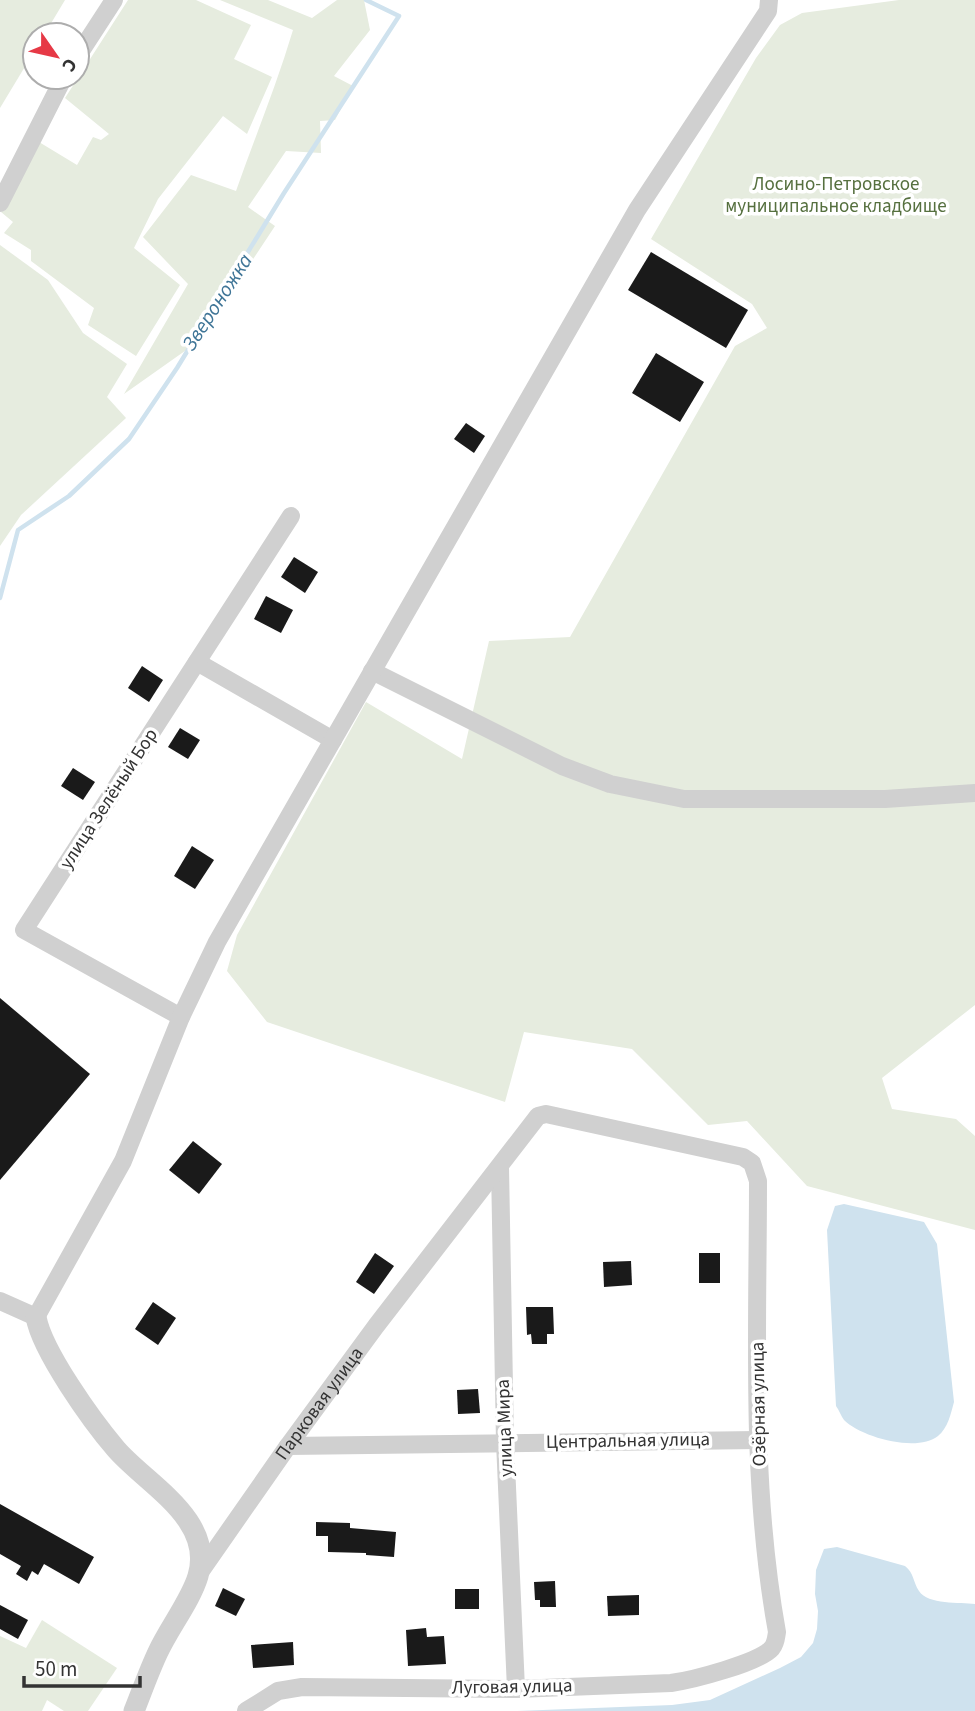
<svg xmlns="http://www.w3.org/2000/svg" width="975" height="1711" viewBox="0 0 975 1711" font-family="'Source Sans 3',sans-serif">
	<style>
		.green { fill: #e6ecdf }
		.water { fill: #cfe2ee }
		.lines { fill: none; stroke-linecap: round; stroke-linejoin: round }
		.stream { stroke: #cfe2ee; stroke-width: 4.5 }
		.building { fill: #1a1a1a }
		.minor { stroke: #d0d0d0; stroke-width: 18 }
		.tertiary { stroke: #d0d0d0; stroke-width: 21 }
		.labels { text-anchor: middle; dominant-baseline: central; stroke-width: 7; stroke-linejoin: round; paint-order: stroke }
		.park-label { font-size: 19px; fill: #56703f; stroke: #fff }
		.street-label { font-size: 19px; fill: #333; stroke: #fff }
		.water-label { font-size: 21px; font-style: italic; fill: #3f7597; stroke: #fff }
	</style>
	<rect width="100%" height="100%" fill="#fff"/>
	<g class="green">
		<path d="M 0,0 L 65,0 L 44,35 L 35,35 L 35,50 L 0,108 Z"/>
		<path d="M 128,0 L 196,0 L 251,25 L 234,59 L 272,77 L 247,134 L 223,116 L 158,199 L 134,248 L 180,285 L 136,356 L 88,325 L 94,308 L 31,261 L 31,250 L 4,233 L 13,222 L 1,212 L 39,142 L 77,165 L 93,137 L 101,140 L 109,134 L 65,98 Z"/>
		<path d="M 220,0 L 268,0 L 312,18 L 337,0 L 364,0 L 370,30 L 334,76 L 353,86 L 335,120 L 320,121 L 321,153 L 286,151 L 248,207 L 275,226 L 199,341 L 124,394 L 188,284 L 143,237 L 191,175 L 236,191 C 255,137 277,84 293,30 Z"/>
		<path d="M 899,0 L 975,0 L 975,1005 L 882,1078 L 892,1109 L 956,1119 L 975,1136 L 975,1230 L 807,1186 L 747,1121 L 708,1125 L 632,1049 L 524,1032 L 505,1102 L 267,1022 L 227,971 L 237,935 L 366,702 L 462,759 L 489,641 L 570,637 L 735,346 L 767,328 L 752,304 L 651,239 L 756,58 L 780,25 L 802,13 Z"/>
		<path d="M 0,245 L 48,280 L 83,333 L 127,364 L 107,397 L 126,418 L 21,515 L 0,546 Z"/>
		<path d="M 42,1620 L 117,1668 L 88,1711 L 64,1711 L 47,1700 L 42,1711 L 0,1711 L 0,1636 L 26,1648 Z"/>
	</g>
	<g class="water">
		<path d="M 844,1204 L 924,1222 L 937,1244 L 954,1402 C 951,1413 948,1428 938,1436 C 917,1453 861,1437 844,1420 C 841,1416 839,1410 836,1406 L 827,1230 L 835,1206 Z"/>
		<path d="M 837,1547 L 905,1566 C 914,1573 913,1582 919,1591 C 928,1605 960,1602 975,1604 L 975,1711 L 517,1711 L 672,1705 L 710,1700 L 780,1668 L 801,1657 L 813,1643 L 817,1629 L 818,1611 L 815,1594 L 816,1570 L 824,1549 Z"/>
	</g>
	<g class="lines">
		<path class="stream" d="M 0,598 L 18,530 L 69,496 L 129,439 L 177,368 L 284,193 L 399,16 L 366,0"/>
	</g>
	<g class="building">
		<path d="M 651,252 L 748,310 L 726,348 L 628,290 Z"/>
		<path d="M 656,353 L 704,382 L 680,422 L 632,393 Z"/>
		<path d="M 466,423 L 485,436 L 474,453 L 454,439 Z"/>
		<path d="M 294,557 L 318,572 L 305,593 L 281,577 Z"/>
		<path d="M 266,596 L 293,610 L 281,633 L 254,619 Z"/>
		<path d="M 142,666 L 163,680 L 149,702 L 128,688 Z"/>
		<path d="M 180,728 L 200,740 L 188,759 L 168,747 Z"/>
		<path d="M 73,768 L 95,782 L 83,800 L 61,786 Z"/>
		<path d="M 192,846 L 214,860 L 195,889 L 174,876 Z"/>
		<path d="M 0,998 L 90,1074 L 0,1180 Z"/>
		<path d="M 193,1141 L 222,1164 L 199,1194 L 169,1170 Z"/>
		<path d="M 375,1253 L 394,1266 L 374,1294 L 356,1282 Z"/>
		<rect x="699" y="1253" width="21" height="30"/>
		<path d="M 631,1261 L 632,1285 L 604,1287 L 603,1262 Z"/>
		<path d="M 153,1302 L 176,1318 L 158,1345 L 135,1329 Z"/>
		<path d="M 526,1307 L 553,1307 L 554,1334 L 547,1334 L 547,1344 L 532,1344 L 531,1334 L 527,1335 Z"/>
		<path d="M 478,1389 L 480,1413 L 458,1414 L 457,1390 Z"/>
		<path d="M 0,1504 L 94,1557 L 79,1584 L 44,1564 L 38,1575 L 32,1571 L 27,1581 L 16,1574 L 21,1566 L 0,1554 Z"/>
		<path d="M 316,1522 L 350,1523 L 350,1528 L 396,1532 L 394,1557 L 366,1555 L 366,1553 L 328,1552 L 328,1536 L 316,1536 Z"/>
		<path d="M 555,1581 L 556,1607 L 540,1607 L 540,1600 L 535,1600 L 534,1582 Z"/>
		<path d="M 223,1588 L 245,1599 L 236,1616 L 215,1606 Z"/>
		<rect x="455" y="1589" width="24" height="20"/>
		<path d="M 639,1595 L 639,1615 L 608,1616 L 607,1596 Z"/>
		<path d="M 0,1605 L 28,1620 L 18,1639 L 0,1629 Z"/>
		<path d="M 426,1628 L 427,1637 L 444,1636 L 446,1664 L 408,1666 L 406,1630 Z"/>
		<path d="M 293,1642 L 294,1665 L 253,1668 L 251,1645 Z"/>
	</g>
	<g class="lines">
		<g class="minor">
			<path d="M 77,57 L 114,0"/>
			<path d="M 0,203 L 64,77"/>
			<path d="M 197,662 L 333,740"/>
			<path d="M 372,671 L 562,766 L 610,784 L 684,799 L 885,799 L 975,793"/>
			<path d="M 181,1017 L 24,930 L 291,516"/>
			<path d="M 500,1167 L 505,1442 L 516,1689"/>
			<path d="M 0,1301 L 36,1317 L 123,1161 L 181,1017 L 217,942 L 637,210 L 768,11 L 769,0"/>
			<path d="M 288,1446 L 757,1440"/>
			<path id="s1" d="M 198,1575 L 288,1446 L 376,1326 L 538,1116 L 546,1114 L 743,1157 L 752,1163 L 758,1181 C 758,1331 750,1483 777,1632 C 776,1638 776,1643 772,1648 C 759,1663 692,1680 671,1683 L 516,1689 L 302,1687 L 278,1691 L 246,1711"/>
		</g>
		<path class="tertiary" d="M 36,1317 C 42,1351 92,1421 116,1449 C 146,1484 215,1519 198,1576 C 191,1600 169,1628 158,1652 C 149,1671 142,1691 134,1711"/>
	</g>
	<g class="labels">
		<g class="park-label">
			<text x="836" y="184">Лосино-Петровское<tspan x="836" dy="22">муниципальное кладбище</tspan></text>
		</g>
		<g class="street-label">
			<text transform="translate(109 799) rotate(-57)">улица Зелёный Бор</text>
			<text stroke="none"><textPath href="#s1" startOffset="210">Парковая улица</textPath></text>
			<text transform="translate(759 1404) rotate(-91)">Озёрная улица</text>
			<text transform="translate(505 1428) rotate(-92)">улица Мира</text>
			<text transform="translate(628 1441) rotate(-1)">Центральная улица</text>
			<text transform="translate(512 1687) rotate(-1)">Луговая улица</text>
		</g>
		<g class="water-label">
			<text transform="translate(217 302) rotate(-57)">Звероножка</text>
		</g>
	</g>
	<g transform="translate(56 56) rotate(124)"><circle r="33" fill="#ffffff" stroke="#adadad" stroke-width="2"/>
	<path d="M0-5L12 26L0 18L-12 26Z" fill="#e63946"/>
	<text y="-10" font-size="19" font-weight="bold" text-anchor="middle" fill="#333333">С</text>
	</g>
	<path d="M24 1676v10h116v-10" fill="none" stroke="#333333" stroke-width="3.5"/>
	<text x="35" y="1676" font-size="21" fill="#333333" stroke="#ffffff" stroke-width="5" paint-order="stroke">50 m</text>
</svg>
